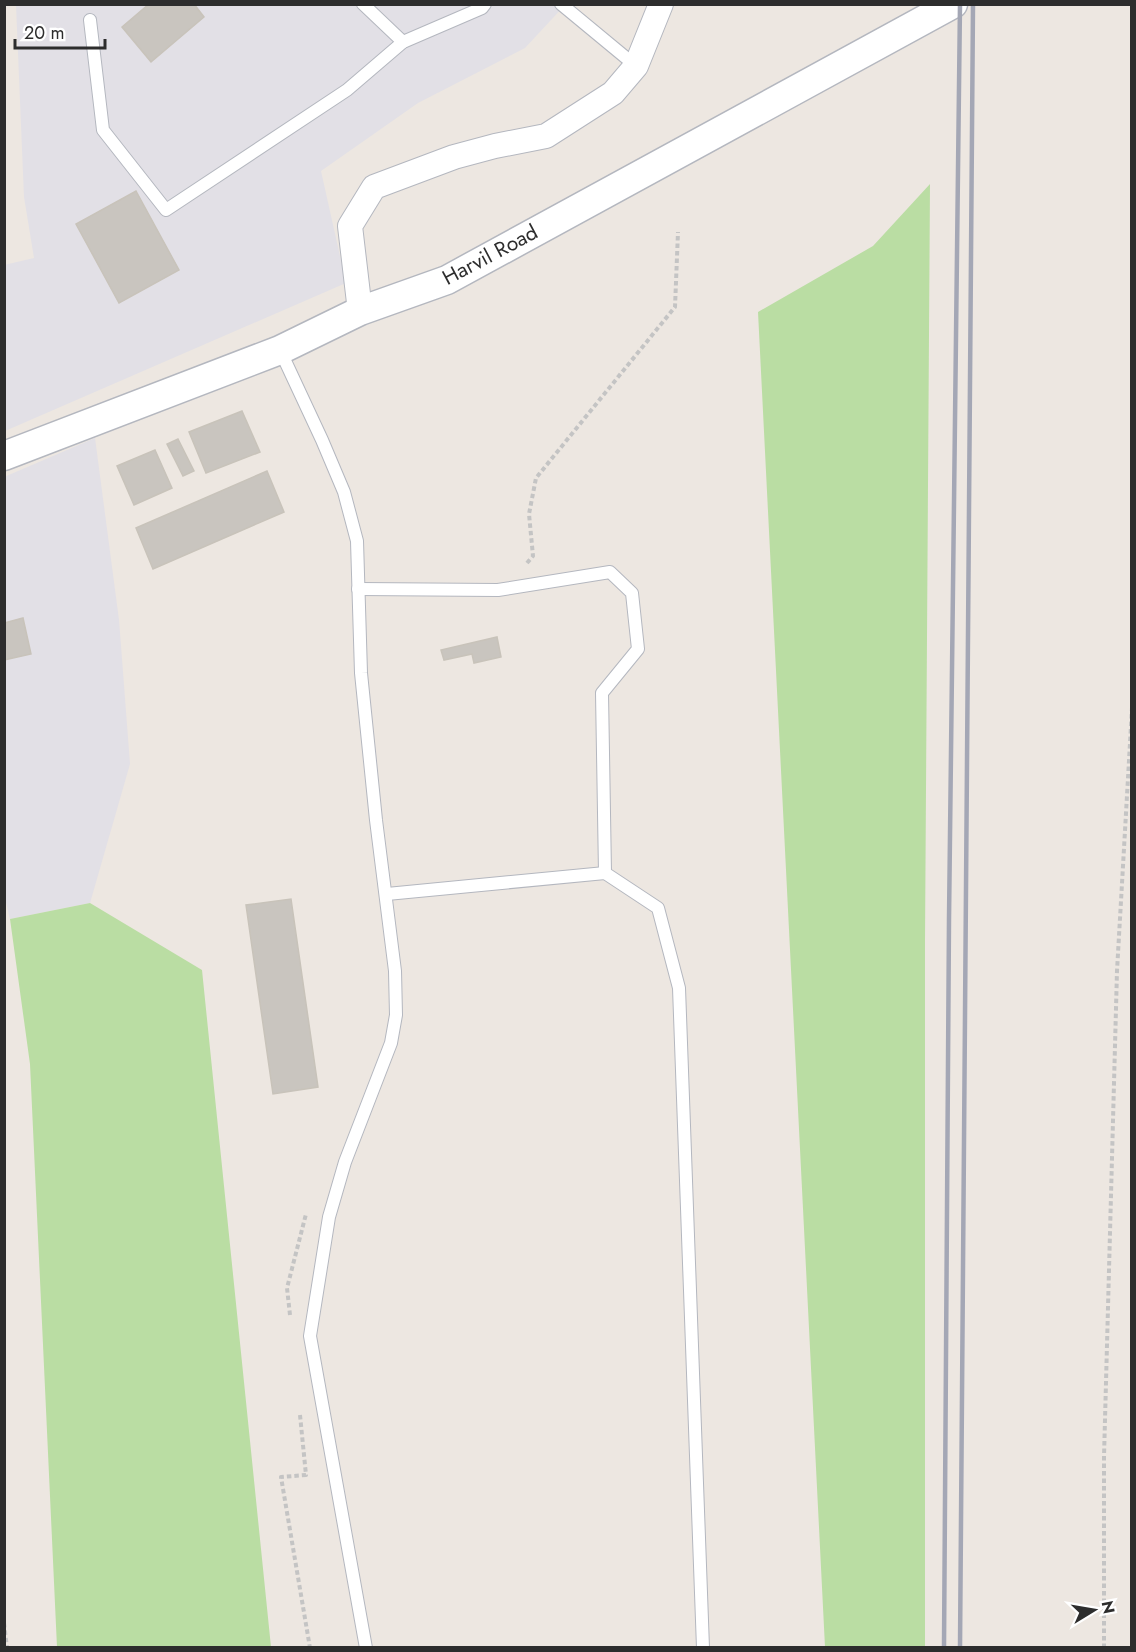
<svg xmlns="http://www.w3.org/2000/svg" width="1136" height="1652" viewBox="0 0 1136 1652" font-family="Jost,sans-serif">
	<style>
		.industrial { fill: #e2e0e6 }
		.green { fill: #badda3 }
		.building { fill: #c9c5bf; stroke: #c8c3ba; stroke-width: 1.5 }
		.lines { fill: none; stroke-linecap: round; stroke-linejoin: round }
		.service-casing { stroke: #b4b7bf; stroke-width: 14 }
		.minor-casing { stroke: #b4b7bf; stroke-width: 26 }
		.tertiary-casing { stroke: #b4b7bf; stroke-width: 31 }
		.path { stroke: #c4c4c4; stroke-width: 4; stroke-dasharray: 4.5 3; stroke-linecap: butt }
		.service { stroke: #fff; stroke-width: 12 }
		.minor { stroke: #fff; stroke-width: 24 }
		.tertiary { stroke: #fff; stroke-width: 28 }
		.rail { stroke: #a4a7b5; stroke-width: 4.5 }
		.labels { text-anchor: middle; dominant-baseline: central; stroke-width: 4.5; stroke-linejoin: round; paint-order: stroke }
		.street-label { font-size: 21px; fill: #2d2d2d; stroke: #fff }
	</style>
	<rect width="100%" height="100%" fill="#ede7e1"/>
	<g class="industrial">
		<path d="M 16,5 L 565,5 L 525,48 L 418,103 L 321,171 L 346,283 L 5,431 L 4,265 L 34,258 L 24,197 Z"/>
		<path d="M 95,438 L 119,620 L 130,764 L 90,903 L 10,919 L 4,894 L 4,477 Z"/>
	</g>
	<g class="green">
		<path d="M 930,184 L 925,941 L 925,1647 L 825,1647 L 758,312 L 873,246 Z"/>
		<path d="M 90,903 L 202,970 L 271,1647 L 57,1647 L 30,1064 L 10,919 Z"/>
	</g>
	<g class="building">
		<path d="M 149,4 L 194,4 L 204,17 L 151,62 L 122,27 Z"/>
		<path d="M 136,191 L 179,270 L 119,303 L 76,224 Z"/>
		<path d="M 242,411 L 260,452 L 206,473 L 189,432 Z"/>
		<path d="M 178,439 L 194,471 L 183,476 L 167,444 Z"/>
		<path d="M 155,450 L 172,488 L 134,505 L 117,466 Z"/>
		<path d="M 267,471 L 284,512 L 153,569 L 136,528 Z"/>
		<path d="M 23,618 L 31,654 L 4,660 L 4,623 Z"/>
		<path d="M 497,637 L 501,657 L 474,663 L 472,654 L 444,660 L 441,650 Z"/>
		<path d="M 291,899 L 318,1087 L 273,1094 L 246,905 Z"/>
	</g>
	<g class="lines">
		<g class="service-casing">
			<g id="service">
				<path d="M 363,4 L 403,42"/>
				<path d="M 561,4 L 636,66"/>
				<path d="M 90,20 L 103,130 L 166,210 L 347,90 L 403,42 L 482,8 L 485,4"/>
				<path d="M 280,350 L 322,440 L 344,492 L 357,541 L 361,673 L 376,820 L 395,971 L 396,1015 L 391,1043 L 345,1162 L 329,1217 L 310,1336 L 366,1648"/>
				<path d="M 358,589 L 498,590 L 610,572 L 632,593 L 638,649 L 602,693 L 605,873 L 658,908 L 679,988 L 703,1648"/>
				<path d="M 387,894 L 605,873"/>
			</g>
		</g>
		<g class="minor-casing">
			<path id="minor" d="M 360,311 L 350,226 L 374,187 L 454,157 L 495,146 L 546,136 L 613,93 L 636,66 L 661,4"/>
		</g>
		<g class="tertiary-casing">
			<path id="tertiary" d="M 4,456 L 280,350 L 360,311 L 447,280 L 953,4"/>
		</g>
		<g class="path">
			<path d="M 527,563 L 533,556 L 529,514 L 536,478 L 675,307 L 678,232"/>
			<path d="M 290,1315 L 287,1288 L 306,1214"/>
			<path d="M 300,1415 L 306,1475 L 281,1477 L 310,1648"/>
			<path d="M 4,1623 L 7,1648"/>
			<path d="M 1104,1648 L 1104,1457 L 1117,971 L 1132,708"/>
		</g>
		<use href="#service" class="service"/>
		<use href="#minor" class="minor"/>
		<use href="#tertiary" class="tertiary"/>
		<g class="rail">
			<path d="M 944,1648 L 949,919 L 960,4"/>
			<path d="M 960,1648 L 973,4"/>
		</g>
	</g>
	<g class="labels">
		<g class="street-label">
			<text transform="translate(490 255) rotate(-28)">Harvil Road</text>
		</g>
	</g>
	<rect width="1136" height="1652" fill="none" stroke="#2d2d2d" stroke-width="12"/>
	<g transform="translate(1094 1610) rotate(79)" stroke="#ffffff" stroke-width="4.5" paint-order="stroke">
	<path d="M0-4.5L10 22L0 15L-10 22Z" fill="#2d2d2d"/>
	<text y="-9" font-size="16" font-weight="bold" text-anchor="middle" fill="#2d2d2d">N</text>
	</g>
	<path d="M15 39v9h90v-9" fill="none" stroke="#2d2d2d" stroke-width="3"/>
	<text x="24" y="39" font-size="18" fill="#2d2d2d" stroke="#ffffff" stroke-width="4.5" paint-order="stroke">20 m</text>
</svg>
